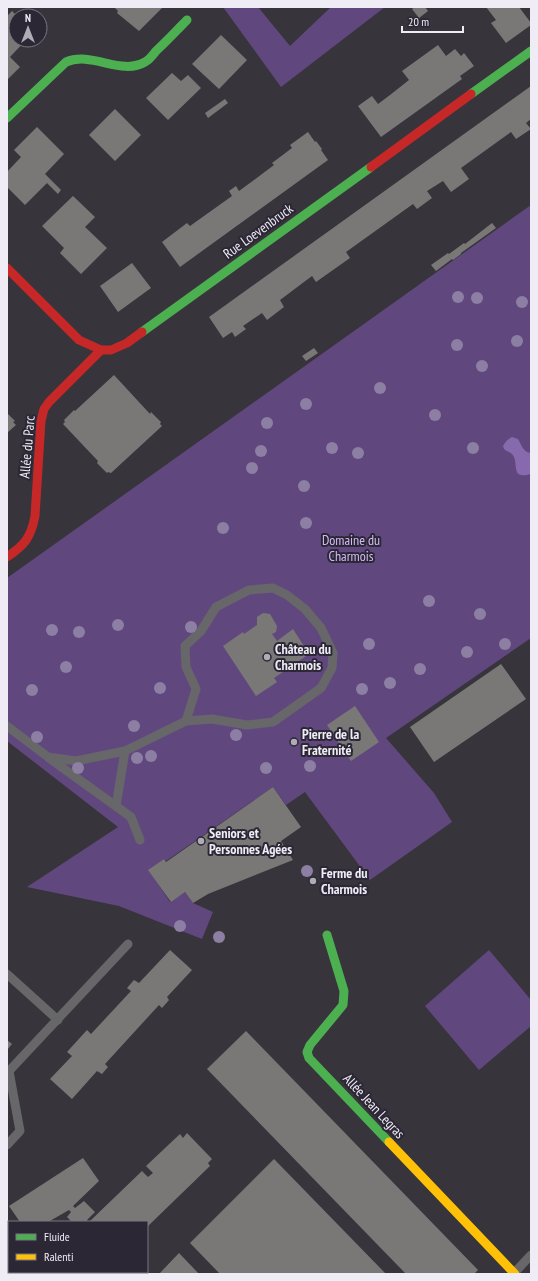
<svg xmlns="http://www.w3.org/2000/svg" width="538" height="1281" viewBox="0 0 538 1281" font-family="'PT Sans Narrow',sans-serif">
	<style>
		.green { fill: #60487f }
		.water { fill: #876aae }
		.building { fill: #7a7877 }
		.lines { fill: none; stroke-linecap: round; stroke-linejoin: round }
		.lane { stroke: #676669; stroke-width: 9 }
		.fast { stroke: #4caf50; stroke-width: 9 }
		.slow { stroke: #ffc107; stroke-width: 9 }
		.jam { stroke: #c62828; stroke-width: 9 }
		.tree { fill: #8d7ea3 }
		.poi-dot { fill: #afacb5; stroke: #2c2735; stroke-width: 1.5 }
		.labels { text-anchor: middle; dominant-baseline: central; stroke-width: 4; stroke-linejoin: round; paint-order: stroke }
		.street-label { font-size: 14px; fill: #f0ecf6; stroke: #2c2735 }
		.park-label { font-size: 14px; fill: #d3bbf7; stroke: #2c2735 }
		.poi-label { font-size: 14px; font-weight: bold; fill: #f0ecf6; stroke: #2c2735; text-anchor: start }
	</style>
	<rect width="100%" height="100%" fill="#37343c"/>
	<g class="green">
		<path d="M 223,7 L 258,7 L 290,46 L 331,7 L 385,7 L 281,87 Z"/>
		<path d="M 531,205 L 531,638 L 386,738 L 434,793 L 452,822 L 370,880 L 305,792 L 286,805 L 273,787 L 166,861 L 164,859 L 149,870 L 170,902 L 185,892 L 193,903 L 213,912 L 202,939 L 119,906 L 27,887 L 118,827 L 7,741 L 7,578 Z"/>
		<path d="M 489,950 L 531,1000 L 531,1026 L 479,1070 L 425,1006 Z"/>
	</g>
	<path class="water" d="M 512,437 L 518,439 C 522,446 523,452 531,453 L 531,474 C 509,480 520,463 512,454 C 510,452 506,451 504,449 L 503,446 C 505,442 508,439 512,437 Z"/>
	<g class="building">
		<path d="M 114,7 L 160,7 L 162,8 L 139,31 L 117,13 L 118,11 Z"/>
		<path d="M 415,7 L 425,7 L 428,11 L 419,18 L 412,9 Z"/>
		<path d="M 486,7 L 519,7 L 531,23 L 531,25 L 506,43 L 491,23 L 496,20 Z"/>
		<path d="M 12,11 L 17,16 L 16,40 L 26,40 L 10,57 L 20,67 L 7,80 L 7,16 Z"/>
		<path d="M 221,35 L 247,60 L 219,89 L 192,64 Z"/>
		<path d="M 438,45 L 446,56 L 455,49 L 461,56 L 464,53 L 474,66 L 460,76 L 462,79 L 381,137 L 358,106 L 372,96 L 378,104 L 390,95 L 409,80 L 402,71 Z"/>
		<path d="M 172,73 L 181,81 L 188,75 L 201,88 L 168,120 L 146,98 Z"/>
		<path d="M 531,86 L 531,119 L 526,123 L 531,129 L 516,139 L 511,132 L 461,168 L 469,179 L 451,192 L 443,181 L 427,191 L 432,198 L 417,209 L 413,204 L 346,252 L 350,258 L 316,282 L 312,276 L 280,300 L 284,307 L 267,320 L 262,313 L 243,326 L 246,329 L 235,337 L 232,332 L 223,338 L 209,317 Z"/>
		<path d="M 225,99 L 228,103 L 208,118 L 205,113 Z"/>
		<path d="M 115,109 L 141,135 L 115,161 L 89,135 Z"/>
		<path d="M 37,127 L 64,154 L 45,174 L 61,190 L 58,194 L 47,183 L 25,205 L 7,187 L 7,172 L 21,157 L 14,150 Z"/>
		<path d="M 308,132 L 315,142 L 316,141 L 322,149 L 321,150 L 328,160 L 180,267 L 162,242 L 187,223 L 190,226 L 232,196 L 229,191 L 236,186 L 239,191 L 254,180 L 274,165 L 272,163 L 292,148 L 290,145 Z"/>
		<path d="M 73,196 L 95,217 L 85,227 L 107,248 L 81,274 L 60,253 L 64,248 L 42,226 Z"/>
		<path d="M 492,223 L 496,228 L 461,253 L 461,254 L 453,260 L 452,259 L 436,271 L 431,265 L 448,253 L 449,254 L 464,243 L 465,244 Z"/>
		<path d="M 132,263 L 151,288 L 118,312 L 100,286 Z"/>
		<path d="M 314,348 L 318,353 L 306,361 L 302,356 Z"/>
		<path d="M 114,375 L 150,414 L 151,412 L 161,422 L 160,424 L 162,426 L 111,473 L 108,472 L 107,473 L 97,463 L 98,461 L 63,424 L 65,422 L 64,420 L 74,410 L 75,411 Z"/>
		<path d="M 7,413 L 15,421 L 13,422 L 16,425 L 7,433 Z"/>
		<path d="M 263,613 L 270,614 L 277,626 L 276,632 L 272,634 L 277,641 L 293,629 L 309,654 L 274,678 L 277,682 L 256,696 L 223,646 L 243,632 L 244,634 L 257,625 L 257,617 Z"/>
		<path d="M 501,664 L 526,699 L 434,762 L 410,727 Z"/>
		<path d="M 355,706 L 379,742 L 351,761 L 327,725 Z"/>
		<path d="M 273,787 L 301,827 L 281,841 L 293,860 L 208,894 L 193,903 L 185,892 L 171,902 L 148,870 L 164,859 L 166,862 Z"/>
		<path d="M 170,950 L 192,970 L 167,997 L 169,1000 L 162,1008 L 159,1005 L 105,1064 L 108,1067 L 102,1074 L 97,1071 L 72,1099 L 50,1079 L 72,1056 L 67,1052 L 87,1030 L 91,1034 L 131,991 L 127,988 L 134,980 L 139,983 Z"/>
		<path d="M 246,1031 L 478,1270 L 474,1274 L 406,1274 L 207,1069 Z"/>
		<path d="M 7,1040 L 12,1044 L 7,1050 Z"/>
		<path d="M 187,1133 L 212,1159 L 208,1163 L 210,1166 L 147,1227 L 147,1222 L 89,1222 L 142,1171 L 148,1177 L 153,1173 L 146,1166 L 180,1134 L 183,1138 Z"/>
		<path d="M 83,1158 L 99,1181 L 73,1206 L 75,1208 L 84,1201 L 95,1212 L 87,1220 L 88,1222 L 72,1222 L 67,1217 L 71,1212 L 69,1210 L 48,1222 L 20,1222 L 9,1206 Z"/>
		<path d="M 274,1159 L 386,1274 L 220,1274 L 190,1243 Z"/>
		<path d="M 179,1253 L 199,1274 L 159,1274 Z"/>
		<path d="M 60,1272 L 101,1272 L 99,1274 L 62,1274 Z"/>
	</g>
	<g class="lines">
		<g class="lane">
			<path d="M 7,726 L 48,757 L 76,761 L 125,751 L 186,721 L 212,719 L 247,725 L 273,722 L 321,688 L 332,668 L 333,653 L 321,628 L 305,609 L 287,595 L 273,588 L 249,590 L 216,607 L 201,631 L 185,646 L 186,667 L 196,689 L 186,721"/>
			<path d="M 49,758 L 131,817 L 140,840"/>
			<path d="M 116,806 L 125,751"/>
			<path d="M 7,974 L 58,1020"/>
			<path d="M 7,1145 L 20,1131 L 9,1071 L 128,944"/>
			<path d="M 514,1273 L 531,1255"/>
		</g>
		<g class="fast">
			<path d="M 471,94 L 531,51"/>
			<path d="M 7,118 L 66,62 C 92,51 121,76 145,62 C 149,60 153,55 156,51 C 167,41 177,30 187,20"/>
			<path d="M 142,332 L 371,167"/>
			<path d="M 327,935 L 344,991 L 343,1005 L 310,1045 L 307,1052 L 309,1058 L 389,1142"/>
		</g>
		<path class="slow" d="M 389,1142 L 515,1274"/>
		<g class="jam">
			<path d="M 371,167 L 471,94"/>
			<path d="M 7,268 L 79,340 L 101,350 L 111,350 L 127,343 L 142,332"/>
			<path d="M 7,557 C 25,545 31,537 35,516 L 41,421 L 44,409 L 49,402 L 101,350"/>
		</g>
	</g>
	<g class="tree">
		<circle cx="458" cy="297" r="6"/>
		<circle cx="477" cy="298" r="6"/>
		<circle cx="522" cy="302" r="6"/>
		<circle cx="517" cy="341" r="6"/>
		<circle cx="457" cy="345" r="6"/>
		<circle cx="482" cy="366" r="6"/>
		<circle cx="380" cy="388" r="6"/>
		<circle cx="306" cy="404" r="6"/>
		<circle cx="435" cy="415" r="6"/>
		<circle cx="267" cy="423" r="6"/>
		<circle cx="332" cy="448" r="6"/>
		<circle cx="473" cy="448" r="6"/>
		<circle cx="261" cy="451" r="6"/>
		<circle cx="358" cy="453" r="6"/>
		<circle cx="252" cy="468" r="6"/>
		<circle cx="304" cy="486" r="6"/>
		<circle cx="306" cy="523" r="6"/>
		<circle cx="223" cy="528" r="6"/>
		<circle cx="429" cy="601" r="6"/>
		<circle cx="480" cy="614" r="6"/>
		<circle cx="118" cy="625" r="6"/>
		<circle cx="191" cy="627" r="6"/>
		<circle cx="52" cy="630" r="6"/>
		<circle cx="79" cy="632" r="6"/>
		<circle cx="369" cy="644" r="6"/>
		<circle cx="505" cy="644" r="6"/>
		<circle cx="467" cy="652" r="6"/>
		<circle cx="66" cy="667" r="6"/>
		<circle cx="420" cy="669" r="6"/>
		<circle cx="390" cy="683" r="6"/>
		<circle cx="160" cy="688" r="6"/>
		<circle cx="362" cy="689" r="6"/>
		<circle cx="32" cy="690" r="6"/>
		<circle cx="134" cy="726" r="6"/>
		<circle cx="236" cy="735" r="6"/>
		<circle cx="37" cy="737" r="6"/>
		<circle cx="151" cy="756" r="6"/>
		<circle cx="137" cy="758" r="6"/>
		<circle cx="310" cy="766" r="6"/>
		<circle cx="78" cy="768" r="6"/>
		<circle cx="266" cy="768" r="6"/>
		<circle cx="307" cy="871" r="6"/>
		<circle cx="180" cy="926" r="6"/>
		<circle cx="219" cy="937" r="6"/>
	</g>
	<g class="poi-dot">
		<circle cx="267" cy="657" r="4"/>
		<circle cx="294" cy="742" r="4"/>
		<circle cx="201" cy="841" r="4"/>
		<circle cx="313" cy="881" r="4"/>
	</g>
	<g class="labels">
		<g class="street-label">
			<text transform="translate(258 231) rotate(-36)">Rue Loevenbruck</text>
			<text transform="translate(27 447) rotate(-85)">Allée du Parc</text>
			<text transform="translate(374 1106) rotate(47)">Allée Jean Legras</text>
		</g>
		<g class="park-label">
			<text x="351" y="540">Domaine du<tspan x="351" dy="16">Charmois</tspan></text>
		</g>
		<g class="poi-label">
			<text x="275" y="649">Château du<tspan x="275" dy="16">Charmois</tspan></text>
			<text x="302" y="734">Pierre de la<tspan x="302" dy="16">Fraternité</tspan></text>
			<text x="209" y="833">Seniors et<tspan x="209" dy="16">Personnes Agées</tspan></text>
			<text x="321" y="873">Ferme du<tspan x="321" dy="16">Charmois</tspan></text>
		</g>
	</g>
	<rect width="538" height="1281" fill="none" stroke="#f0ecf6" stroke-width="16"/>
	<rect x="8" y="1221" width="140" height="52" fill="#2c2735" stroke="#7a7682"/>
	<rect x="16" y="1234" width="20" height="6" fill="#4caf50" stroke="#7a7682"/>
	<text x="44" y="1241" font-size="12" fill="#f0ecf6">Fluide</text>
	<rect x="16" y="1254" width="20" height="6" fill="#ffc107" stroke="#7a7682"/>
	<text x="44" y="1261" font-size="12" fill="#f0ecf6">Ralenti</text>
	<g transform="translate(28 28)"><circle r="19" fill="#2c2735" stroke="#7a7682"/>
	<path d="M0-3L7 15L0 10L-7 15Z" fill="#afacb5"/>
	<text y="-6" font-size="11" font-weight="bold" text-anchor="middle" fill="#f0ecf6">N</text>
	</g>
	<path d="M402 26v6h61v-6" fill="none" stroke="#f0ecf6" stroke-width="2"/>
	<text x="408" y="26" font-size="12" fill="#f0ecf6" stroke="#2c2735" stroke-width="3" paint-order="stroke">20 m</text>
</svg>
